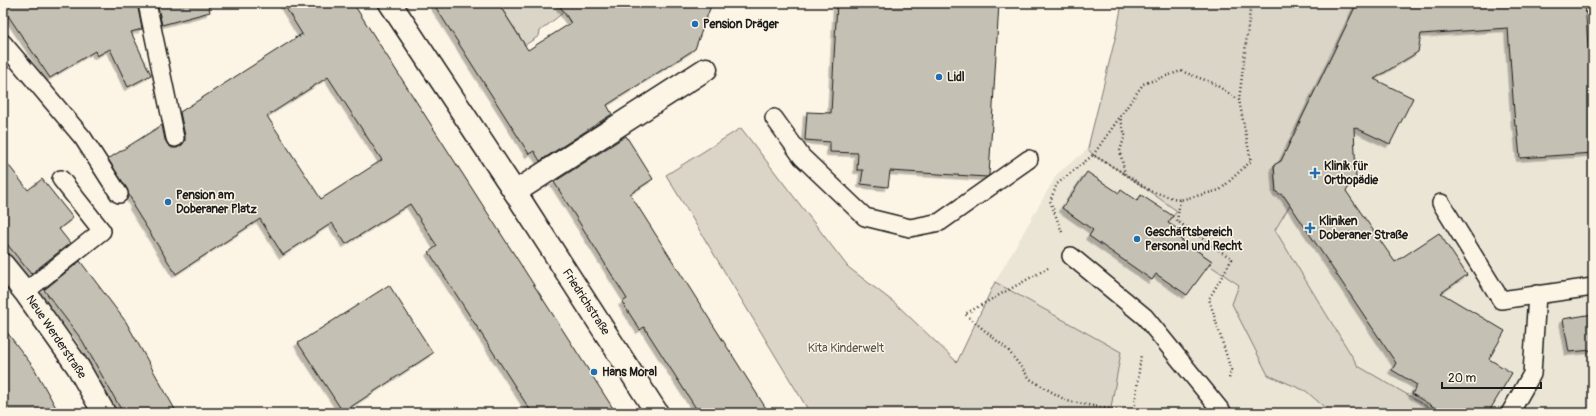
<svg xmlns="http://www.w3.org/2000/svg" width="1596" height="416" viewBox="0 0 1596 416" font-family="Pangolin,sans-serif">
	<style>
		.built { fill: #ebe5d6 }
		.green { fill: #dbd5c8; stroke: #7c7872 }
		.building { fill: #c4c0b3; stroke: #1c1c1c; fill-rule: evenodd; filter: url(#shadow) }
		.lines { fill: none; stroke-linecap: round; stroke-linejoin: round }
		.lane-casing { stroke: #1c1c1c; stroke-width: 20 }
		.street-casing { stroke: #1c1c1c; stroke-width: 25 }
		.path { stroke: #1c1c1c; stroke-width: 2.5; stroke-dasharray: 1 3; stroke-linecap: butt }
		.lane { stroke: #fcf5e5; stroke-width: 17 }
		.street { stroke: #fcf5e5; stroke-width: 22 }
		.poi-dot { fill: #1f6fb2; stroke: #fcf5e5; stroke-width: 1.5 }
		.labels { text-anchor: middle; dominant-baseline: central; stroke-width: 3; stroke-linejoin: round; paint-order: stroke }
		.poi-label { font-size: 12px; font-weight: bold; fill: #1c1c1c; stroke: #fcf5e5; text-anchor: start }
		.street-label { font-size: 12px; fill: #1c1c1c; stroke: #fcf5e5 }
		.park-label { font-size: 12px; fill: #555450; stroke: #fcf5e5 }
	</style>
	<defs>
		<filter id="shadow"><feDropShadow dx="-3.5" dy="3.5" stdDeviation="0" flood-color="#0004"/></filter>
	</defs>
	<rect width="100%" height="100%" fill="#fcf5e5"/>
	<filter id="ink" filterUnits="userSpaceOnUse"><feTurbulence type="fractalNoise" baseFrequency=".025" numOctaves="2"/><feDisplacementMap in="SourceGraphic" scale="8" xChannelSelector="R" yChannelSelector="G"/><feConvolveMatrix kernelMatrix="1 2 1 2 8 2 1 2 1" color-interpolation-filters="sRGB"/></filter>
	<g filter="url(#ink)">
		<path class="built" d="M 1122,3 L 1593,3 L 1593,413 L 1012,413 L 996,397 L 955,367 L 995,282 L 1057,174 L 1088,149 L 1112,118 Z"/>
		<g class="green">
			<path d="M 498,3 L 604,3 L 571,24 L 564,12 L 540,31 L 539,36 L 525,45 Z"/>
			<path d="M 1122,3 L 1358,3 L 1287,149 L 1290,155 L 1274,165 L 1276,192 L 1293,200 L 1275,230 L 1358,366 L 1439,413 L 1331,413 L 1306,391 L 1268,375 L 1232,304 L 1239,285 L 1209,265 L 1212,261 L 1180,239 L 1183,233 L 1168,223 L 1177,211 L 1125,174 L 1093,155 L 1088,149 L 1090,139 L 1116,35 Z"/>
			<path d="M 741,128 L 848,267 L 896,304 L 957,362 L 995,282 L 1121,352 L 1110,413 L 810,413 L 666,175 Z"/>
		</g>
		<g class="building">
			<path d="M 3,3 L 137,3 L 142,29 L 131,32 L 151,75 L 128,87 L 110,49 L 97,56 L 95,51 L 50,78 L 3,8 Z"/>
			<path d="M 157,3 L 208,3 L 210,12 L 162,25 Z"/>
			<path d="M 283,3 L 353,3 L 616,413 L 532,413 L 429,252 L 437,246 L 410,204 L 346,244 L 332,223 L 283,255 L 260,219 L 176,274 L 133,206 L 134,204 L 129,195 L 127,189 L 108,159 L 162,125 L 165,140 L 168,145 L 172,148 L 177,148 L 182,145 L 185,141 L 185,136 L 180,112 L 302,34 ZM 328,77 L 382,160 L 321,199 L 267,116 Z"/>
			<path d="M 433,3 L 498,3 L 528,50 L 571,23 L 558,3 L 712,3 L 695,49 L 607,105 L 612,114 L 540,161 L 534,151 L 529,154 Z"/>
			<path d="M 837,3 L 999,3 L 989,175 L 987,177 L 890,171 L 888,187 L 861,184 L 863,170 L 857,170 L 858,153 L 830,152 L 830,142 L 805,140 L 807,112 L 831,113 Z"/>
			<path d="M 1357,3 L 1585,3 L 1591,88 L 1593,88 L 1593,153 L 1520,158 L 1517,126 L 1515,126 L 1508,28 L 1421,34 L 1418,52 L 1374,79 L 1413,98 L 1390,144 L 1354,127 L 1356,178 L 1346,191 L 1395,262 L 1439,233 L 1467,275 L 1441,293 L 1505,331 L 1489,359 L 1512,373 L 1488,413 L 1444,413 L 1412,394 L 1417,385 L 1392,370 L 1396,363 L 1284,196 L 1276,192 L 1274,165 L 1281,161 Z"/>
			<path d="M 626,136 L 653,179 L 630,194 L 769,413 L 699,413 L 644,327 L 640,330 L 622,302 L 627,299 L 554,182 Z"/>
			<path d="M 3,158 L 28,190 L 42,179 L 73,218 L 59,229 L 70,243 L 31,274 L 3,239 Z"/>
			<path d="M 1087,172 L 1119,193 L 1121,190 L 1137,201 L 1141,195 L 1173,216 L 1168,223 L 1184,233 L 1180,239 L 1212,261 L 1187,295 L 1156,274 L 1152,280 L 1089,236 L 1093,230 L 1062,208 Z"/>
			<path d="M 80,261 L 126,322 L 177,413 L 123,413 L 82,340 L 44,290 Z"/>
			<path d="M 389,285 L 433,353 L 343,412 L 298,343 Z"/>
			<path d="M 1593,314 L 1593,350 L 1569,352 L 1563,319 Z"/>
			<path d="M 3,327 L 34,368 L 59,413 L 3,413 Z"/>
		</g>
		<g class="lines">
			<g class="lane-casing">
				<g id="lane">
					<path d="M 147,3 L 175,138"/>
					<path d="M 3,43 L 83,138 L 119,194"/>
					<path d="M 774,118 L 802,157 L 865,217 L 910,228 L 940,222 L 1029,159"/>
					<path d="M 1441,203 L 1501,300 L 1593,287"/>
					<path d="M 1071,256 L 1145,317 L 1223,413"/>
					<path d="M 25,292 L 102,231 L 61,179"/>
					<path d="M 1510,413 L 1532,374 L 1537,294"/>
				</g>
			</g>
			<g class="street-casing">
				<g id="street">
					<path d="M 390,3 L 515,192 L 657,413"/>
					<path d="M 515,192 L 706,69"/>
					<path d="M 3,265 L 25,292 L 78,367 L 104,413"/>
				</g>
			</g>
			<g class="path">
				<path d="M 295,38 L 303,35"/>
				<path d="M 1239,100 L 1213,83 L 1181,71 L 1143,84 L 1120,117 L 1125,135 L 1120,151 L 1125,174 L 1150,191 L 1180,200 L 1220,190 L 1251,161 L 1239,100 L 1251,3"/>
				<path d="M 1093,155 L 1120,117"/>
				<path d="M 1180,200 L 1177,221 L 1232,259 L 1209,299 L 1231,370 L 1229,379"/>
				<path d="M 1062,232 L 1050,201 L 1057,184 L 1093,155 L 1125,174"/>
				<path d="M 1048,268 L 965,314 L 1008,350 L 1030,379 L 1067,401 L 1131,413"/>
				<path d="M 1134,413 L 1141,354"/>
			</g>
			<use href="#lane" class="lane"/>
			<use href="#street" class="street"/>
		</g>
	</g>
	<g class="poi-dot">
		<circle cx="695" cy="24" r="4"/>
		<circle cx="939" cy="77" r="4"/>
		<path d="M1313 167h4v4h4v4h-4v4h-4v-4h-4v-4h4z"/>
		<circle cx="168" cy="202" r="4"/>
		<path d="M1308 222h4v4h4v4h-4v4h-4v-4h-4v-4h4z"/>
		<circle cx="1137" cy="239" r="4"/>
		<circle cx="594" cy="372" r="4"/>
	</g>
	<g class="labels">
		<g class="poi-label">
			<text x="703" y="24">Pension Dräger</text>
			<text x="947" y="77">Lidl</text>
			<text x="1324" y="166">Klinik für<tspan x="1324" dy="14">Orthopädie</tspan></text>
			<text x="176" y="195">Pension am<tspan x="176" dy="14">Doberaner Platz</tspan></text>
			<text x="1319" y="221">Kliniken<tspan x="1319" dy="14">Doberaner Straße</tspan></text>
			<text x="1145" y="232">Geschäftsbereich<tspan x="1145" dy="14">Personal und Recht</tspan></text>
			<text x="602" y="372">Hans Moral</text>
		</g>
		<g class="street-label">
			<text transform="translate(586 302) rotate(57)">Friedrichstraße</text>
			<text transform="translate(56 337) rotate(56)">Neue Werderstraße</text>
		</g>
		<g class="park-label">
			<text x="846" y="348">Kita Kinderwelt</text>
		</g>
	</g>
	<rect width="1596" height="416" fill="none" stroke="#fcf5e5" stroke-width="16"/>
	<rect x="8" y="8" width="1580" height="400" fill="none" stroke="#1c1c1c" stroke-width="1.5" filter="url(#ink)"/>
	<path d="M1442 382v6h99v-6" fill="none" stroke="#1c1c1c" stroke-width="2"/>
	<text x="1448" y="382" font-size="12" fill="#1c1c1c" stroke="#fcf5e5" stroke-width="3" paint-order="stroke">20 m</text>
</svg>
